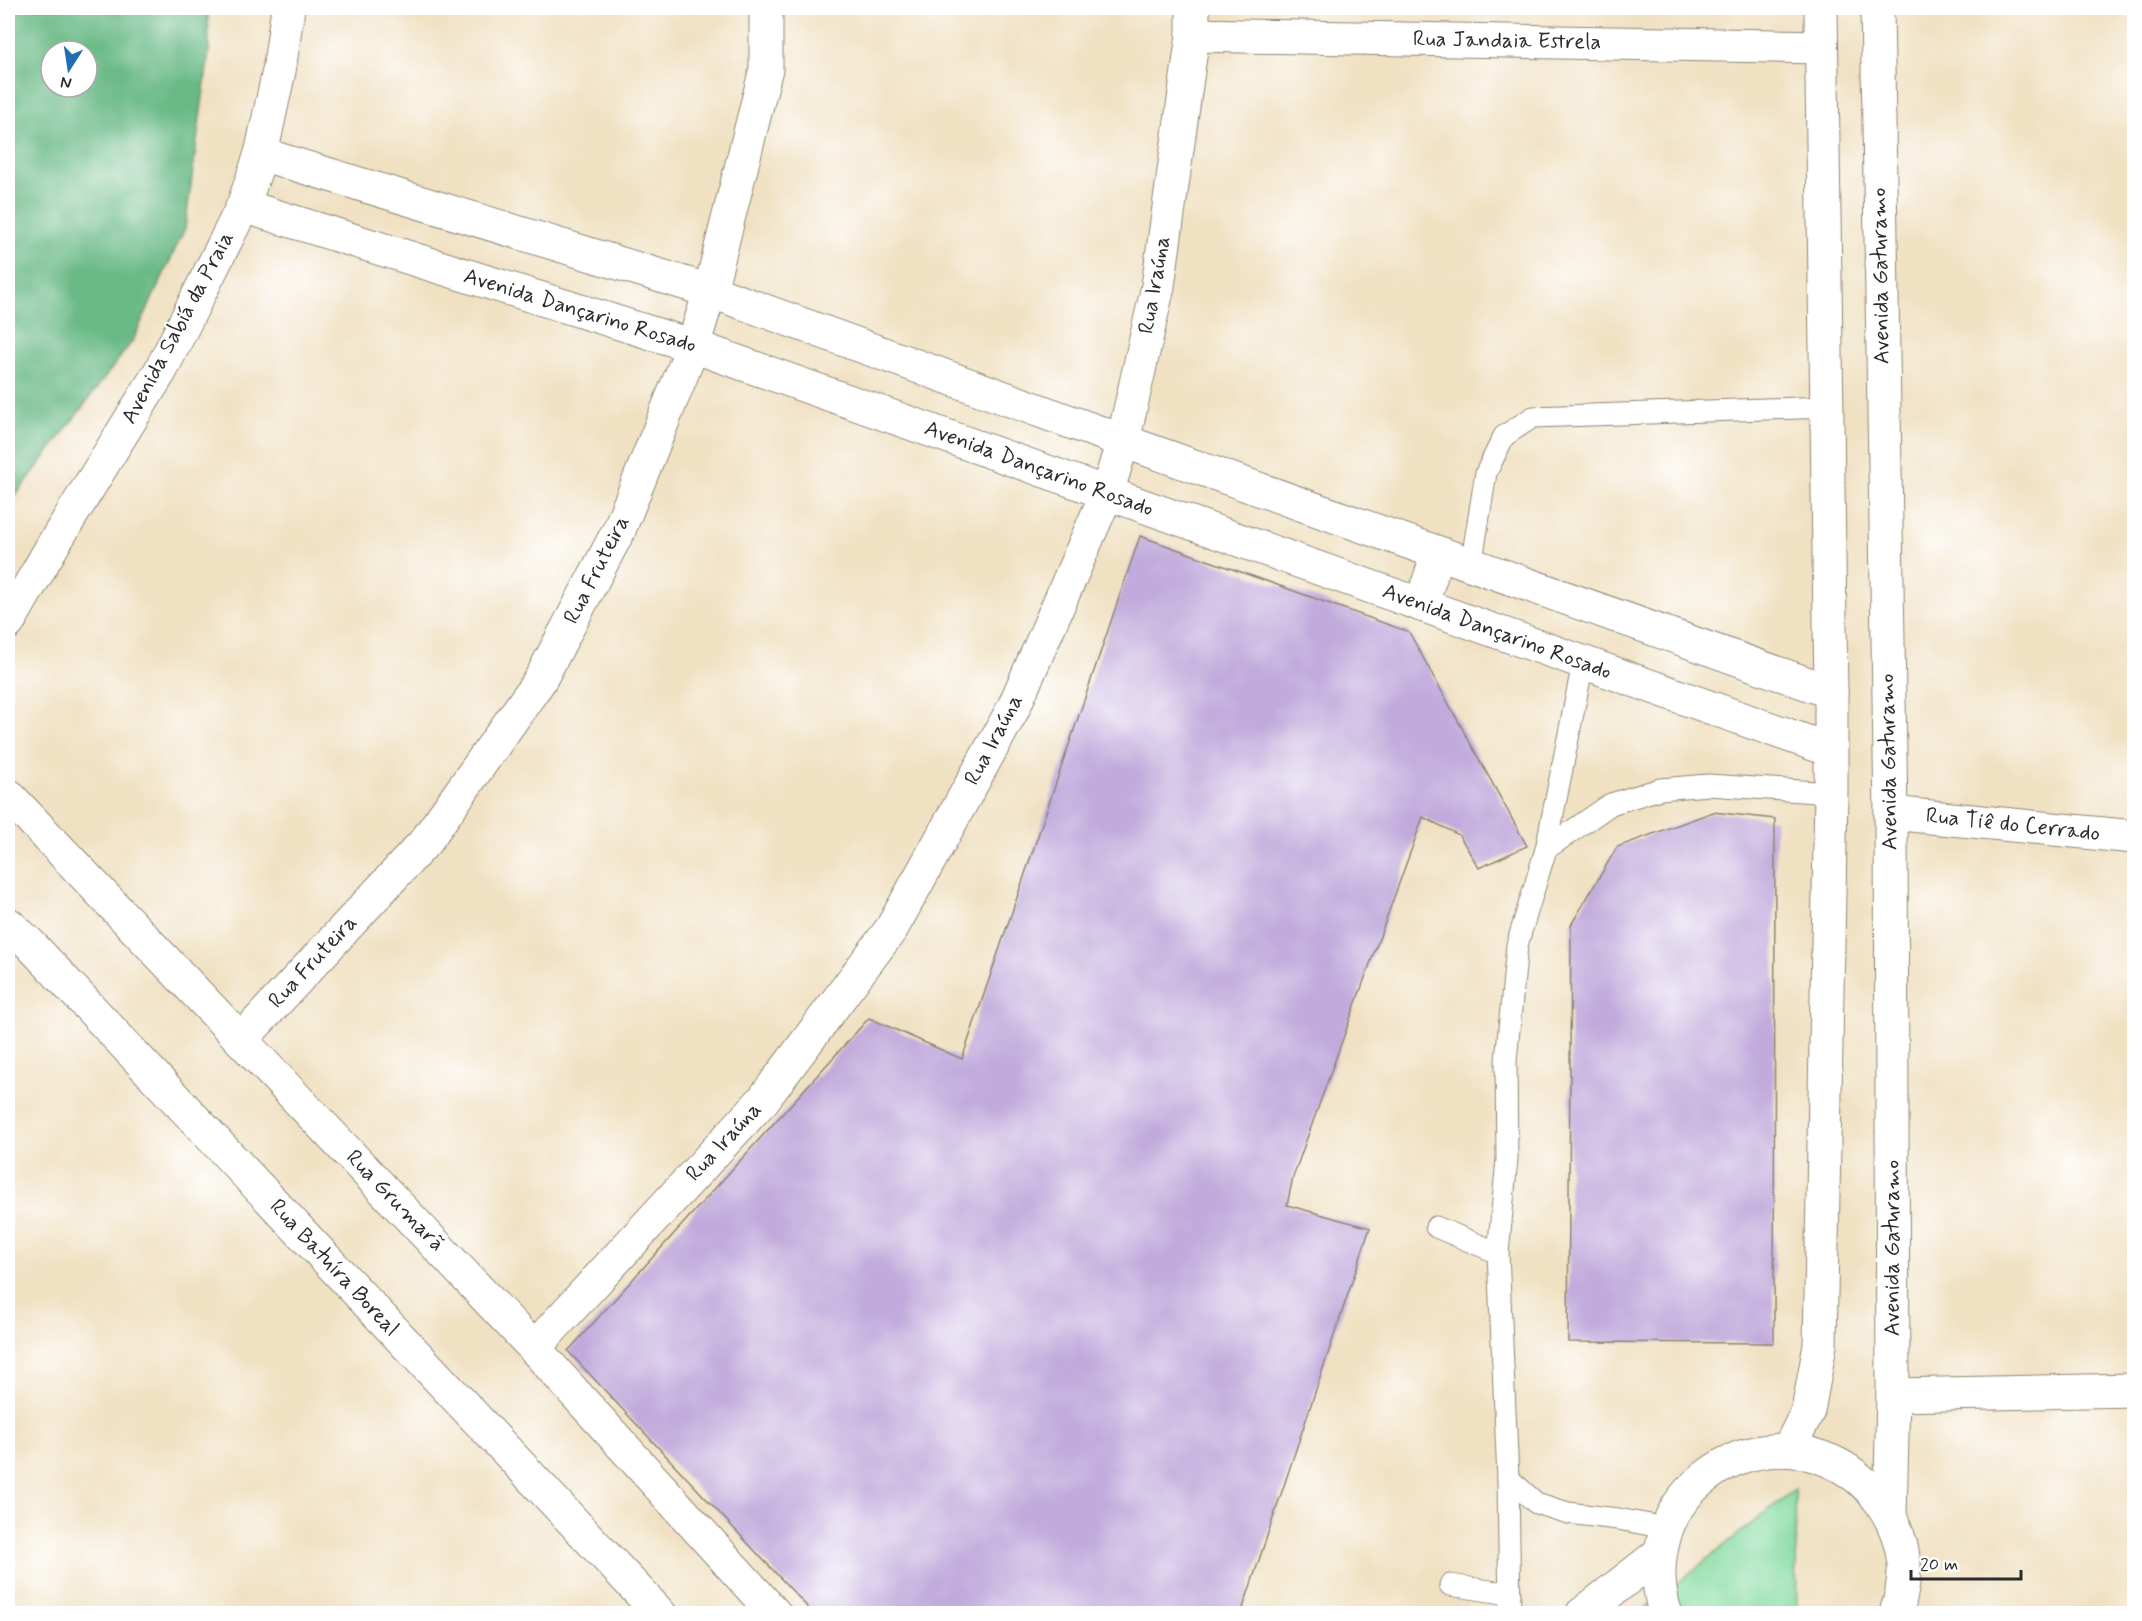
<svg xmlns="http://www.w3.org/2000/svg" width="2142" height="1621" viewBox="0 0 2142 1621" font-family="Mynerve,sans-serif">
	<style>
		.green { fill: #83da9f; stroke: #578265; stroke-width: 1.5 }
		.forest { fill: #6aba86; stroke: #4a7258; stroke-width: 1.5; fill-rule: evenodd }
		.building { fill: #c1abdc }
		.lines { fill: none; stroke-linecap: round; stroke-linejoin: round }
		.lane-casing { stroke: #8e8676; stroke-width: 23 }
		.street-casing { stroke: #8e8676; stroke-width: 35 }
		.secondary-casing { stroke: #8e8676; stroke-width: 35 }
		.lane { stroke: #fff; stroke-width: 21 }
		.street { stroke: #fff; stroke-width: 33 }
		.secondary { stroke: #fff; stroke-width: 33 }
		.labels { text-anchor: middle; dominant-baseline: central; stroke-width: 4.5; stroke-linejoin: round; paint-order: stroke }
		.street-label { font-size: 22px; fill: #2b2b2b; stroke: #fff }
	</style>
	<rect width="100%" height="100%" fill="#fff"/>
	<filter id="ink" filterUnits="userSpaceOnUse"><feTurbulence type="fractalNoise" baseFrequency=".0167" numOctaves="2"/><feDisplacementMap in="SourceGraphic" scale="12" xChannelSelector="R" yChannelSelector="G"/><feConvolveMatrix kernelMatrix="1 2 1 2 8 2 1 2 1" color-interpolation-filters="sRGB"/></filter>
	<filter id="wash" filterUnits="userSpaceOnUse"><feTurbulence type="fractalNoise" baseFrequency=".008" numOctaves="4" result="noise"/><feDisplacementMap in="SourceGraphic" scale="24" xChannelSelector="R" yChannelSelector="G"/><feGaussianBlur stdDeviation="1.35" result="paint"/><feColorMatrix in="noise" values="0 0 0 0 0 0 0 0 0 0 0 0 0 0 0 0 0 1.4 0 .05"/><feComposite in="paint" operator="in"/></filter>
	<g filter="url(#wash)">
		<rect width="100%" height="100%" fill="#f0e1c2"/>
		<path class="green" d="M 1795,1489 L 1797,1613 L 1640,1613 Z"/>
		<path class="forest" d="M 8,8 L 208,8 L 209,52 L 185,228 L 133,340 L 8,506 ZM 51,51 L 87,51 L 87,87 L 51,87 Z"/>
		<g id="blocks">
			<g class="building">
				<path d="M 1140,536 L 1409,632 L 1527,846 L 1479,868 L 1459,835 L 1423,817 L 1293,1177 L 1287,1205 L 1370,1228 L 1241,1614 L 814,1614 L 568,1351 L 869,1018 L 962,1059 Z"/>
				<path d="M 1713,812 L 1775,819 L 1774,1343 L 1568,1342 L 1571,925 L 1617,847 Z"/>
			</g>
		</g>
	</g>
	<g filter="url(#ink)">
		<use href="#blocks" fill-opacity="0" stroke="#8e8676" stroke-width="1.5"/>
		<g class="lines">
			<g class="lane-casing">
				<g id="lane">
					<path d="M 1471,566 L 1486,473 L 1504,436 L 1533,417 L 1827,407"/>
					<path d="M 1546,849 L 1611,804 L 1660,789 L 1708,785 L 1831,793"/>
					<path d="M 1436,1227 L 1498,1253"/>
					<path d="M 1508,1478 L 1536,1503 L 1568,1513 L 1618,1519 L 1666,1528"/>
					<path d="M 1450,1585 L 1510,1594"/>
					<path d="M 1510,1614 L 1508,1478 L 1498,1253 L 1507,1159 L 1506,1061 L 1517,945 L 1546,849 L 1583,663"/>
				</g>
			</g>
			<g class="street-casing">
				<g id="street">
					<path d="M 1193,35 L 1821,47"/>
					<path d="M 261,154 L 710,291 L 1123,441 L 1831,692"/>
					<path d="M 243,206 L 693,346 L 1830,750"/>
					<path d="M 1421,605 L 1438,554"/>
					<path d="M 8,623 L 53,545 L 161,370 L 243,206 L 261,154 L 279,71 L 288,8"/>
					<path d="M 8,795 L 534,1348 L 775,1614"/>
					<path d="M 1891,813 L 2134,837"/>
					<path d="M 8,924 L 30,944 L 660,1614"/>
					<path d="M 241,1040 L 425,842 L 540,680 L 619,530 L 693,346 L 710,291 L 766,69 L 766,8"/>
					<path d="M 534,1348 L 763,1100 L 892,928 L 1013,709 L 1107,493 L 1123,441 L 1158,286 L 1193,35 L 1193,8"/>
					<path d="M 1893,1395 L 2134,1390"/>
				</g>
			</g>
			<g class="secondary-casing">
				<g id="secondary">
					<path d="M 1877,8 L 1891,813 L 1893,1395 L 1890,1517"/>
					<path d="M 1788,1450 L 1808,1411 L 1820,1345 L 1831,793 L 1831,692 L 1821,8"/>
					<path d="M 1582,1614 L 1660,1553"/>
					<path d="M 1666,1614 C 1657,1589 1657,1563 1664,1538 C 1670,1514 1685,1493 1704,1478 C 1782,1415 1894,1466 1904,1564 C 1905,1581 1901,1597 1896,1614"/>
				</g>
			</g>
			<use href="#lane" class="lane"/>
			<use href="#street" class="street"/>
			<use href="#secondary" class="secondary"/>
		</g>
	</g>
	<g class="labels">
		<g class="street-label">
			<text transform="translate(1507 41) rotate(1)">Rua Jandaia Estrela</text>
			<text transform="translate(1881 276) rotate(-91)">Avenida Gaturamo</text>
			<text transform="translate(1155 285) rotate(-80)">Rua Iraúna</text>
			<text transform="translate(580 311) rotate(17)">Avenida Dançarino Rosado</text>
			<text transform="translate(178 328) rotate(-62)">Avenida Sabiá da Praia</text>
			<text transform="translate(1039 469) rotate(20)">Avenida Dançarino Rosado</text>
			<text transform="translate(597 570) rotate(-63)">Rua Fruteira</text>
			<text transform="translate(1497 632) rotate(20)">Avenida Dançarino Rosado</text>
			<text transform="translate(994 740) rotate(-62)">Rua Iraúna</text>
			<text transform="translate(1889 762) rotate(-91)">Avenida Gaturamo</text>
			<text transform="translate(2013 825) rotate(6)">Rua Tiê do Cerrado</text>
			<text transform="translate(313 962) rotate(-47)">Rua Fruteira</text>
			<text transform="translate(724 1142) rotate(-47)">Rua Iraúna</text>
			<text transform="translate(395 1201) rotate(46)">Rua Grumarã</text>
			<text transform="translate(1893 1248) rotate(-90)">Avenida Gaturamo</text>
			<text transform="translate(334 1268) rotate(47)">Rua Batuíra Boreal</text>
		</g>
	</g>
	<rect width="2142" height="1621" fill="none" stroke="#fff" stroke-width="30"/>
	<g transform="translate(69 69) rotate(192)"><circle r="28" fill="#ffffff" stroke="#aaaaaa" stroke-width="1.5"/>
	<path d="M0-4.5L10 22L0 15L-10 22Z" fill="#1f6fb2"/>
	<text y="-9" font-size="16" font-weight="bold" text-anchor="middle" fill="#2b2b2b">N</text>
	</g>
	<path d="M1911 1570v9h110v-9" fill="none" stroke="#2b2b2b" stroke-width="3"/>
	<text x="1920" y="1570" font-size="18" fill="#2b2b2b" stroke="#ffffff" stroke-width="4.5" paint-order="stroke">20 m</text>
</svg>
